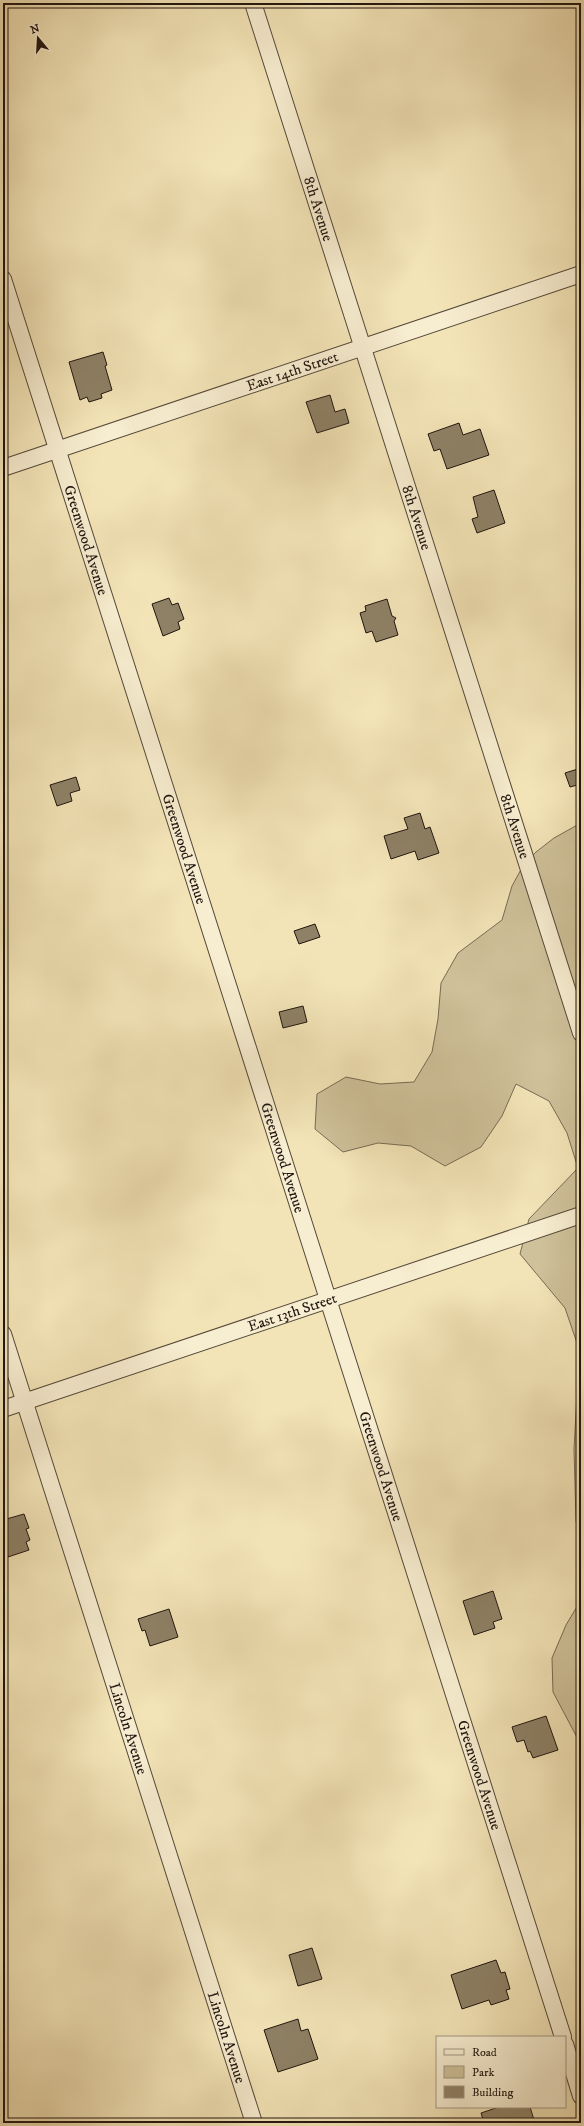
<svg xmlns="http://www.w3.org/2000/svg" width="584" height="2126" viewBox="0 0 584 2126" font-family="'IM FELL DW Pica',serif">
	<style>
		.green { fill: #cfc19a; stroke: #786b54 }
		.building { fill: #8e8166; stroke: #20150f }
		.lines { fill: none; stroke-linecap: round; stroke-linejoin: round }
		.minor-casing { stroke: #554939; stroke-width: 18 }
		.minor { stroke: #f7edd0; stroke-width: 16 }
		.labels { text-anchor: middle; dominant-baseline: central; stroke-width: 3.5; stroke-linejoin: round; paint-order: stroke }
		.street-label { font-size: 15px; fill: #20150f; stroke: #f7edd0 }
	</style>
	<rect width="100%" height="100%" fill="#f3e4b7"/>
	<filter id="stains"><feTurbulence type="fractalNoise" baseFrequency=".005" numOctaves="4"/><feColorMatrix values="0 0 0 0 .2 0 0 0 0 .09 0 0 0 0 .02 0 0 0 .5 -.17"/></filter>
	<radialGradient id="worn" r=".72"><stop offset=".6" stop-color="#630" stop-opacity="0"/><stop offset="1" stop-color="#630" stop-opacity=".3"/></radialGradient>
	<g class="green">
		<path d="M 581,823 L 581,1540 L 576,1521 L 574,1449 L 578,1377 L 577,1343 L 565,1308 L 520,1254 L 529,1219 L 578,1168 L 567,1133 L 549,1101 L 516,1084 L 502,1116 L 481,1147 L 445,1166 L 411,1146 L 378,1143 L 343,1152 L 315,1129 L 317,1094 L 346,1077 L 380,1084 L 414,1082 L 432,1052 L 438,1019 L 441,983 L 458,953 L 502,920 L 512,886 L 524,864 L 536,852 L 554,838 Z"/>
		<path d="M 581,1600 L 581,1745 L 553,1692 L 552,1658 L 566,1625 Z"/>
	</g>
	<g class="building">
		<path d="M 103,352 L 107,365 L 105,366 L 112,390 L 101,394 L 102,398 L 89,402 L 87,397 L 80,400 L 69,362 Z"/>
		<path d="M 330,395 L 335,412 L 345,409 L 349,423 L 317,433 L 306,402 Z"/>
		<path d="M 459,423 L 463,435 L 480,429 L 489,455 L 447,469 L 440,449 L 434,451 L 428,434 Z"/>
		<path d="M 494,490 L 505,523 L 477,533 L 472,519 L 478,517 L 473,497 Z"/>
		<path d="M 169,598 L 172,605 L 178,603 L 184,619 L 178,622 L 180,629 L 163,636 L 152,604 Z"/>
		<path d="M 387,599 L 392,616 L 396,618 L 394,621 L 398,635 L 376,642 L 372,631 L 366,633 L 360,613 L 366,611 L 365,606 Z"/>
		<path d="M 581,768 L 581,784 L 570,787 L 565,773 Z"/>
		<path d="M 76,777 L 80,790 L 70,793 L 72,801 L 57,806 L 50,785 Z"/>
		<path d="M 420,813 L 425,829 L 430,827 L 439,853 L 418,860 L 415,851 L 391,859 L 384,836 L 408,829 L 404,818 Z"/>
		<path d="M 315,924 L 320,937 L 299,944 L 294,931 Z"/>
		<path d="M 303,1006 L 307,1022 L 283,1028 L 279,1012 Z"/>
		<path d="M 24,1514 L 29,1528 L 26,1529 L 30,1540 L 26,1542 L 29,1550 L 8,1557 L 6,1549 L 3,1550 L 3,1520 Z"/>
		<path d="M 493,1591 L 502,1619 L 493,1622 L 495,1628 L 474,1635 L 463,1601 Z"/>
		<path d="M 169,1609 L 178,1637 L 150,1646 L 145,1630 L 142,1631 L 138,1619 Z"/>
		<path d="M 546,1716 L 558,1750 L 533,1758 L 530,1751 L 528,1752 L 524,1740 L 517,1742 L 512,1727 Z"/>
		<path d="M 312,1948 L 322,1979 L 298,1986 L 289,1955 Z"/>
		<path d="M 496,1960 L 501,1973 L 505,1972 L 510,1989 L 506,1990 L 509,1999 L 491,2005 L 489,2000 L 462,2009 L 451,1975 Z"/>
		<path d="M 298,2019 L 301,2031 L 308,2029 L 318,2059 L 278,2072 L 264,2030 Z"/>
		<path d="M 499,2107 L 530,2107 L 535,2123 L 484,2123 L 481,2113 Z"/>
	</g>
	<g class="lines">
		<g class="minor-casing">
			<g id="minor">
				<path id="s1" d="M 253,3 L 581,1033"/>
				<path id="s2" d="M 3,279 L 563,2037"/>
				<path id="s3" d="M 3,468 L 581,274"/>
				<path id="s4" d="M 3,1334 L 254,2123"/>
				<path id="s5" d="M 3,1409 L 581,1215"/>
				<path d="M 565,2044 L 581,2096"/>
			</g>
		</g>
		<use href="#minor" class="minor"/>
	</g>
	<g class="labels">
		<g class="street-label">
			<text stroke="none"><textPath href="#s1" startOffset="216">8th Avenue</textPath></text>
			<text stroke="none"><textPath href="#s3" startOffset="305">East 14th Street</textPath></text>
			<text stroke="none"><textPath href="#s1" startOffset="540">8th Avenue</textPath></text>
			<text stroke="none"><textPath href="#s2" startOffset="274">Greenwood Avenue</textPath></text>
			<text stroke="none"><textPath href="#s1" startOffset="864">8th Avenue</textPath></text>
			<text stroke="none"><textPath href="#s2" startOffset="598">Greenwood Avenue</textPath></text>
			<text stroke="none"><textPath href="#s2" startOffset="922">Greenwood Avenue</textPath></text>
			<text stroke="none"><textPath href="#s5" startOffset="305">East 13th Street</textPath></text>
			<text stroke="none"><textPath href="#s2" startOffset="1246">Greenwood Avenue</textPath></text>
			<text stroke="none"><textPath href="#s4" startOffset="414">Lincoln Avenue</textPath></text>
			<text stroke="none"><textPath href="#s2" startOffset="1570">Greenwood Avenue</textPath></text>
			<text stroke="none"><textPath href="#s4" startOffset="738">Lincoln Avenue</textPath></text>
		</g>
	</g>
	<rect width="584" height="2126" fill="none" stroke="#f3e4b7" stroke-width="16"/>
	<rect x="4" y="4" width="576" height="2118" fill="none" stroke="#20150f" stroke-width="2"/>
	<rect x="8" y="8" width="568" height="2110" fill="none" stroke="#20150f"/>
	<rect x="436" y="2036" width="130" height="72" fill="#f7edd0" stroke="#a19783"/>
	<rect x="444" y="2049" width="20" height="6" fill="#f7edd0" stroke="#a19783"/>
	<text x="472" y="2056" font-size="12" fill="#20150f">Road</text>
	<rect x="444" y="2066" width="20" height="12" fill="#cfc19a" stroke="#a19783"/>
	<text x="472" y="2076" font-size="12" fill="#20150f">Park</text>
	<rect x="444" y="2086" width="20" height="12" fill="#8e8166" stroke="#a19783"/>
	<text x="472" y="2096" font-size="12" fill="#20150f">Building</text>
	<g transform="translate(38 38) rotate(342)" stroke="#f7edd0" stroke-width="3" paint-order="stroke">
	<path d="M0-3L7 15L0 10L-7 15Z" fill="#20150f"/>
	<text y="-6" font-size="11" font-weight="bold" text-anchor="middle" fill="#20150f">N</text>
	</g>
	<rect width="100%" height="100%" filter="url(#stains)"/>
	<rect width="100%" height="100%" fill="url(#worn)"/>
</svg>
